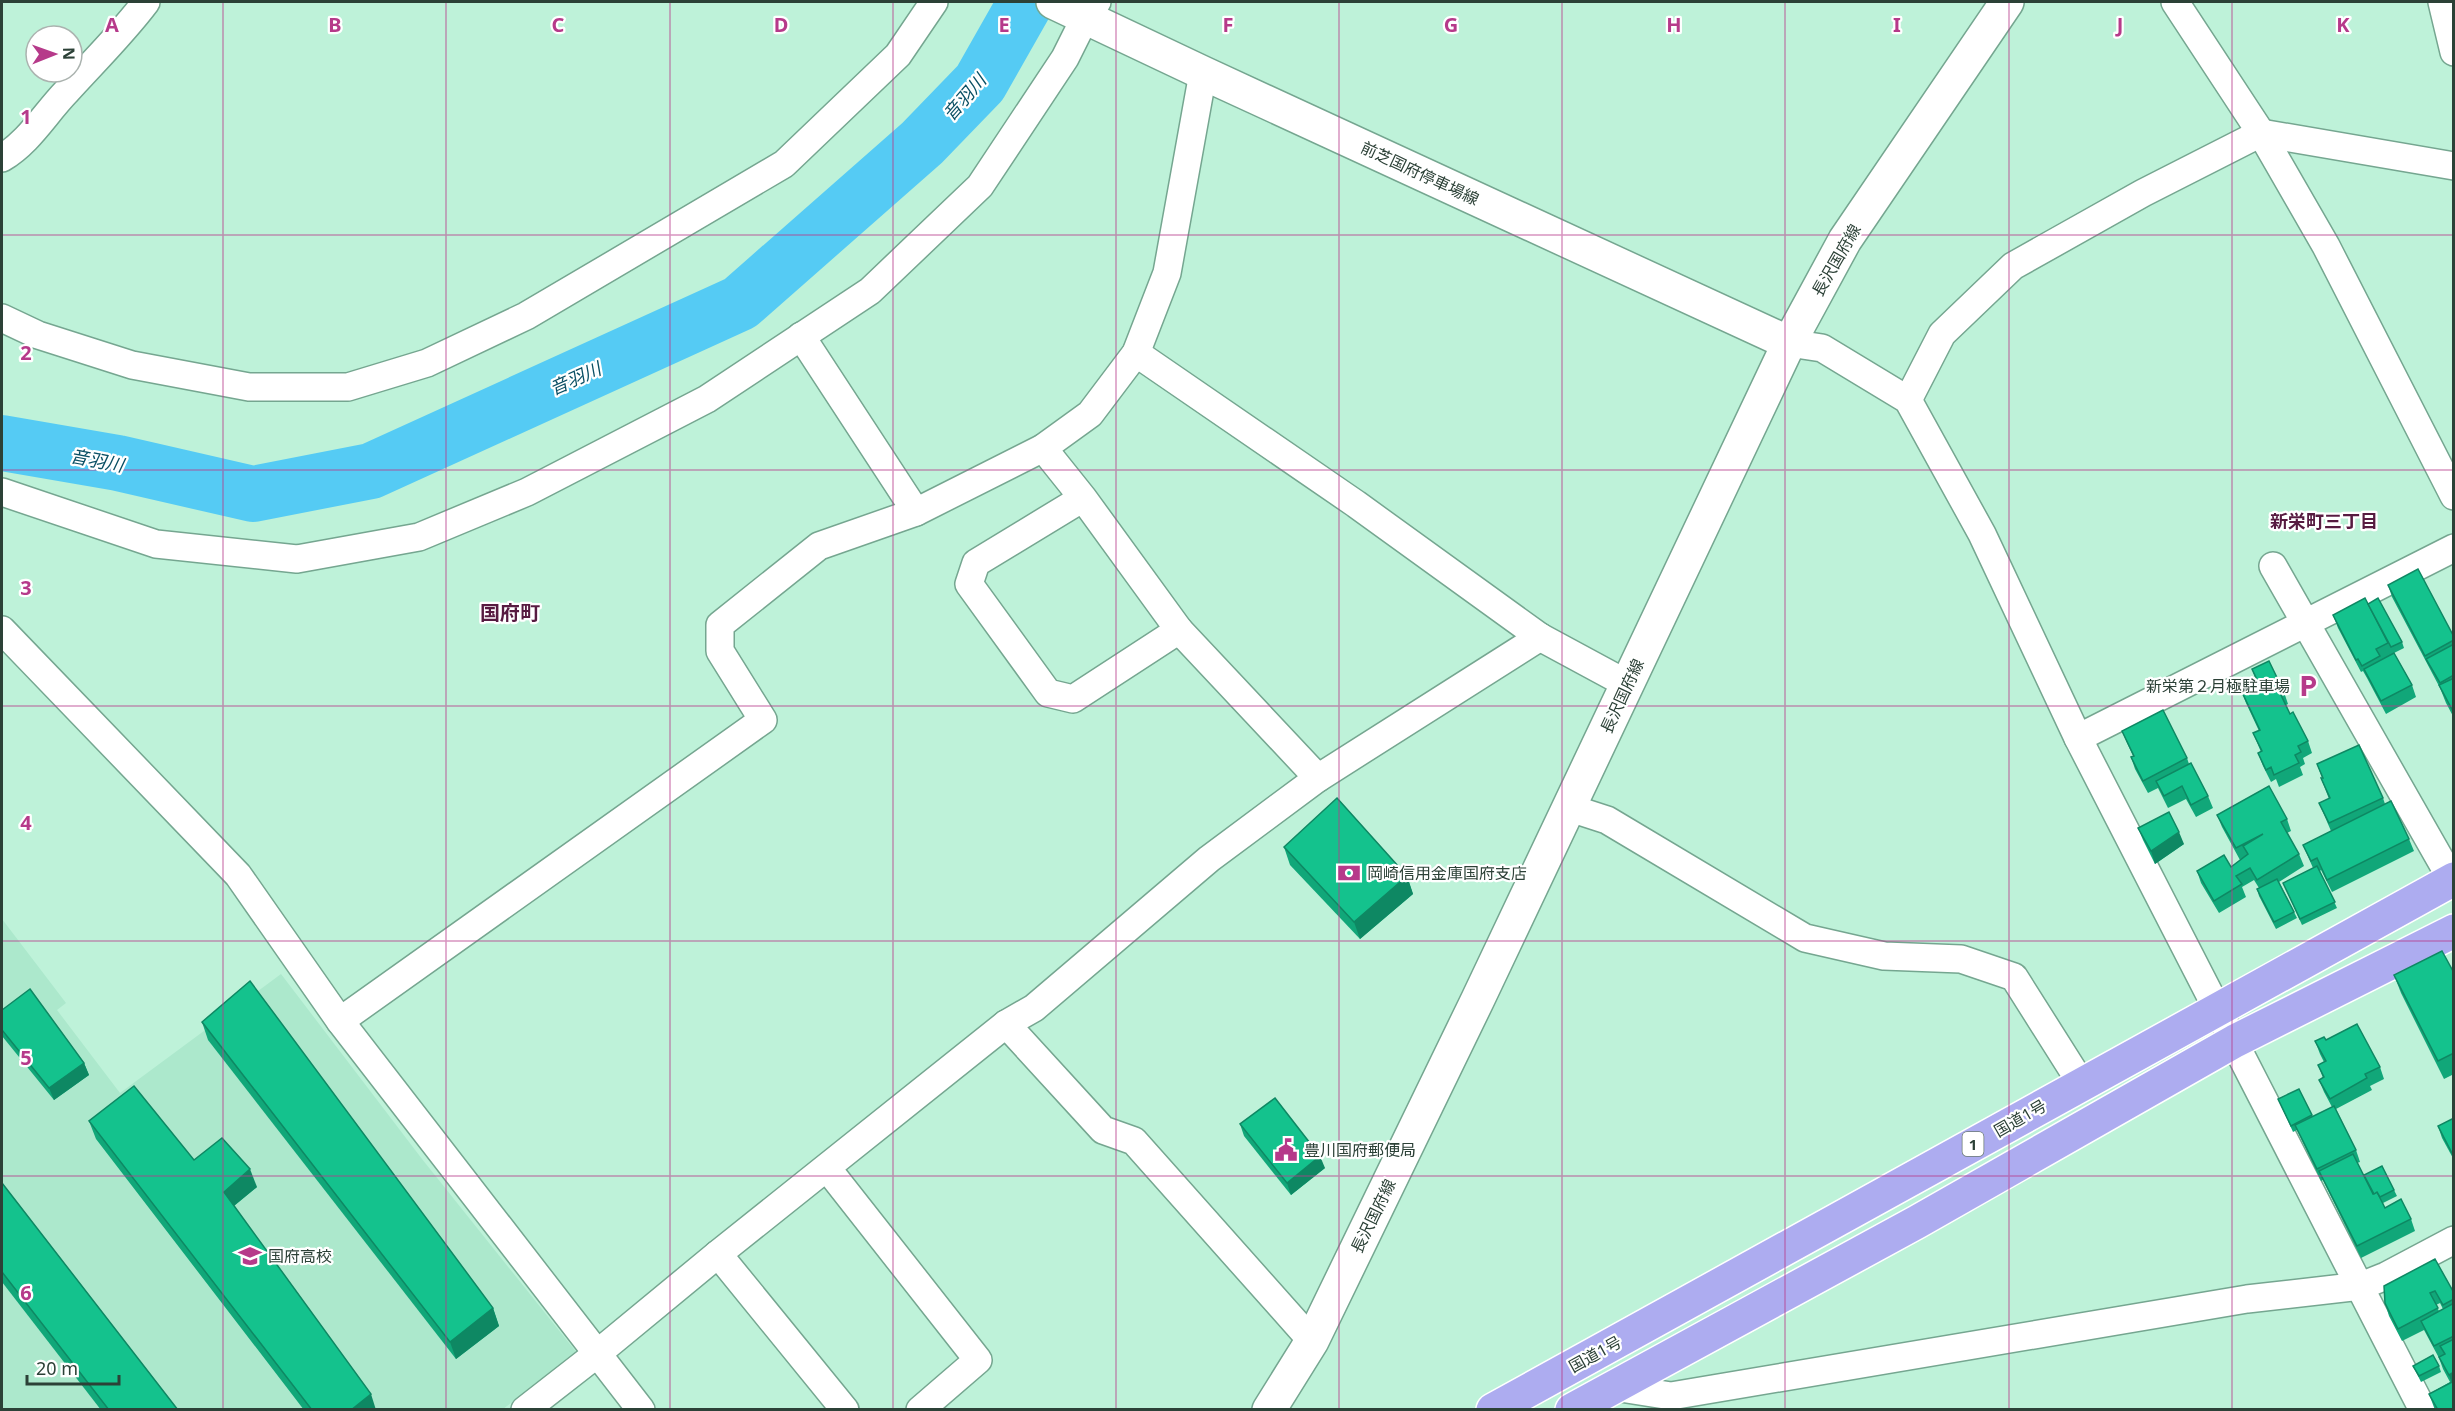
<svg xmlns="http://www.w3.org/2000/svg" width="2455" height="1411" viewBox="0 0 2455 1411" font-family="'Noto Sans','Noto Sans JP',sans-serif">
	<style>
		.built { fill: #ace8cc }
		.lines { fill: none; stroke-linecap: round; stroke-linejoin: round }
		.river { stroke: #55cbf4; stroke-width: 56 }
		.street-casing { stroke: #75a690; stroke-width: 30 }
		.secondary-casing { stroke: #75a690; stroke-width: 36 }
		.highway-casing { stroke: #fff; stroke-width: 36 }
		.street { stroke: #fff; stroke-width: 27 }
		.secondary { stroke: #fff; stroke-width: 33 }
		.highway { stroke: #adacf0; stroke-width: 33 }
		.wall { fill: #11a779; fill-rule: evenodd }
		.shaded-wall { fill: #0e8863 }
		.building { fill: #14c28d; stroke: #0e8863; stroke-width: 1.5 }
		.grid { fill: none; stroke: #b63a8a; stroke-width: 1.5; stroke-opacity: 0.55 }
		.labels { text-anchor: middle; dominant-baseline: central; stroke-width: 4.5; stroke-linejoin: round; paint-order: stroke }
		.shield { fill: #fff; stroke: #6b7a73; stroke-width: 1.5 }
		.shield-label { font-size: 15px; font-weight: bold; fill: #2c4137 }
		.street-label { font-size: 16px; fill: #2c4137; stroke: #fff }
		.poi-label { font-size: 16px; fill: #2c4137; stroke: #fff; text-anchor: start }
		.water-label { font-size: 18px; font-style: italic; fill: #094f64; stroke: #fff }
		.neighbourhood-label { font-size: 18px; font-weight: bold; fill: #571b41; stroke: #fff }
		.quarter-label { font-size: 20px; font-weight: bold; fill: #571b41; stroke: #fff }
		.grid-label { font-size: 20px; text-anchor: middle; font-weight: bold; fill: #b63a8a; stroke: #fff; stroke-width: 4.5; stroke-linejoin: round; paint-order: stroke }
	</style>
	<rect width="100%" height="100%" fill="#bef2d9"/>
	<path class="built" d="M 2,919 L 66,1003 L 57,1010 L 120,1093 L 281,974 L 422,1159 L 577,1353 L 503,1409 L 2,1409 Z"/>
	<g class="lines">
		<path class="river" d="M 2,443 L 118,463 L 253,494 L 371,471 L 740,303 L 922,143 L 980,83 L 1026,2"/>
		<g class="street-casing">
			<g id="street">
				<path d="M 2175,2 L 2261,133 L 2326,246 L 2454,496"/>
				<path d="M 2442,2 L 2454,52"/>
				<path d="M 2,158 C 29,142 44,115 66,92 C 93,62 122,34 146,2"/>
				<path d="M 2,318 L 38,335 L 132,365 L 249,387 L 348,387 L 427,363 L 526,316 L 784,164 L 898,55 L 934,2"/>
				<path d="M 801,336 L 916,512"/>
				<path d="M 1789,343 L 1822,348 L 1908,400 L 1982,534 L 2078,738 L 2423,1410"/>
				<path d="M 1136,353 L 1356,504 L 1540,637 L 1627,684"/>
				<path d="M 1908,400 L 1942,334 L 2013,266 L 2143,193 L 2261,133 L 2454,166"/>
				<path d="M 1043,448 L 1083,498 L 1179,630 L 1073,699 L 1048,693 L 969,584 L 976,563 L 1083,498"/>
				<path d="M 2,492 L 156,544 L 297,559 L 419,537 L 527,492 L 707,399 L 870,291 L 980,186 L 1065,58 L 1085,18 L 1097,2"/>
				<path d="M 2273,566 L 2452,880"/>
				<path d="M 2,630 L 238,875 L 340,1021 L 641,1410"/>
				<path d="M 1179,630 L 1318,778"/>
				<path d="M 2078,738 L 2454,548"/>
				<path d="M 1570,808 L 1607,820 L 1805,938 L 1884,956 L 1961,959 L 2014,977 L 2081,1083"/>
				<path d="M 340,1021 L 763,720 L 720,651 L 720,625 L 819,546 L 916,512 L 1043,448 L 1090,414 L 1136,353 L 1167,273 L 1203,73"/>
				<path d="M 1006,1024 L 1103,1130 L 1134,1141 L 1312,1341"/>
				<path d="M 827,1168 L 978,1360 L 920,1410"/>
				<path d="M 718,1254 L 845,1410"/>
				<path d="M 1614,1387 L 1671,1396 L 2247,1299 L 2361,1286 L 2386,1276 L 2454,1240"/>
				<path d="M 525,1410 L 598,1353 L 718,1254 L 1006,1024 L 1034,1008 L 1209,859 L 1318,778 L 1540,637"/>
			</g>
		</g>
		<g class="secondary-casing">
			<g id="secondary">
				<path d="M 1053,2 L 1203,73 L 1789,343"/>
				<path d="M 1269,1410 L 1312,1341 L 1478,999 L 1789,343 L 1845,240 L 2007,2"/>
			</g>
		</g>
		<g class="highway-casing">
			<g id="highway">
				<path d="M 1493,1410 L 2454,879"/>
				<path d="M 1572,1410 L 1917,1222 L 2235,1041 L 2454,931"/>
			</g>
		</g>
		<use href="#street" class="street"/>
		<use href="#secondary" class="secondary"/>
		<use href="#highway" class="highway"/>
	</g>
	<g class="wall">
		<path d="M 2388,585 L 2454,637 L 2454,718 L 2446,703 L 2440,688 L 2392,597 Z"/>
		<path d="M 2369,607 L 2402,642 L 2404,648 L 2394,653 L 2412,685 L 2416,697 L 2386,714 L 2367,678 L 2363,671 L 2361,672 L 2338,628 L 2333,615 Z"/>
		<path d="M 2252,669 L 2284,692 L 2288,704 L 2286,705 L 2290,714 L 2308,741 L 2312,753 L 2303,758 L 2305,764 L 2300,767 L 2303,775 L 2279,787 L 2276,779 L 2271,782 L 2263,766 L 2258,753 L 2261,752 L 2253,733 L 2259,731 L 2246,703 L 2241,690 L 2257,683 Z"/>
		<path d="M 2122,731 L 2187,758 L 2189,764 L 2208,796 L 2213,808 L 2196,817 L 2186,799 L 2168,808 L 2158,788 L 2148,793 L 2135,769 L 2131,757 L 2133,756 L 2127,743 Z"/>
		<path d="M 2317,764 L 2383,798 L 2385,804 L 2409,839 L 2414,851 L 2332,892 L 2321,870 L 2320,871 L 2337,908 L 2302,925 L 2283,883 L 2313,868 L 2303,845 L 2331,831 L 2319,803 L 2329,799 L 2321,778 L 2322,778 Z"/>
		<path d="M 2217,815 L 2287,819 L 2291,831 L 2287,833 L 2299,854 L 2304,866 L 2279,882 L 2297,918 L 2276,929 L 2259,896 L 2257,889 L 2259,888 L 2254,880 L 2242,887 L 2246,897 L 2219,913 L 2201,883 L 2197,871 L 2231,867 L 2240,860 L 2222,827 Z"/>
		<path d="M 2138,828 L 2184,844 L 2155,864 L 2143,840 Z"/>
		<path d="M 1284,847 L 1407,876 L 1413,894 L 1360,939 L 1290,865 Z"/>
		<path d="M 2454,973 L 2454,1074 L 2444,1079 L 2401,993 L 2394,975 Z"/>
		<path d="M 2,1010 L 84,1063 L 89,1075 L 54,1100 L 2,1036 Z"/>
		<path d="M 202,1022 L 493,1308 L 499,1326 L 456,1359 L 208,1040 Z"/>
		<path d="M 2326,1040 L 2380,1067 L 2384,1079 L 2370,1086 L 2372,1090 L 2336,1109 L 2356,1150 L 2360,1162 L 2357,1163 L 2365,1178 L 2394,1190 L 2397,1196 L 2383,1203 L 2385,1208 L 2411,1219 L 2415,1231 L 2361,1258 L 2323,1180 L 2321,1181 L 2297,1130 L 2293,1132 L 2278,1099 L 2299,1089 L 2313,1117 L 2332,1107 L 2324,1092 L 2319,1080 L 2323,1078 L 2318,1065 L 2324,1062 L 2320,1054 L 2315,1041 Z"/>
		<path d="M 2454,1118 L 2454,1160 L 2442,1138 L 2438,1126 Z"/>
		<path d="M 89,1121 L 194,1160 L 257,1187 L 234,1206 L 376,1410 L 304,1410 L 96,1139 Z"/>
		<path d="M 1240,1124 L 1325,1168 L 1291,1195 L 1244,1136 Z"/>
		<path d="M 2,1183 L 178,1410 L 101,1410 L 2,1282 Z"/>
		<path d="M 2435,1259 L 2454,1293 L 2454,1410 L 2435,1410 L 2429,1394 L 2450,1382 L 2443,1369 L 2439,1358 L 2424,1330 L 2402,1341 L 2389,1316 L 2385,1303 ZM 2440,1303 L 2443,1309 L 2439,1311 L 2436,1305 Z"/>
		<path d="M 2413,1366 L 2439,1366 L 2441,1372 L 2421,1382 Z"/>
	</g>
	<g class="shaded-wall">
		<path d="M 2179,832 L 2184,844 L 2155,864 L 2151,851 Z"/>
		<path d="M 1407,876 L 1413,894 L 1360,939 L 1354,922 Z"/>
		<path d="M 84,1063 L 89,1075 L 54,1100 L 49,1088 Z"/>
		<path d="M 1320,1156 L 1325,1168 L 1291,1195 L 1287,1183 Z"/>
		<path d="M 250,1169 L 257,1187 L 230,1209 L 224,1192 Z"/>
		<path d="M 493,1308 L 499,1326 L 456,1359 L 450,1342 Z"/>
		<path d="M 2454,1372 L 2454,1387 L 2453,1387 L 2449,1375 Z"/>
		<path d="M 371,1394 L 376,1410 L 351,1410 Z"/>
	</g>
	<g class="building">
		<path d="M 2418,569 L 2454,637 L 2454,640 L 2425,656 L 2388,585 Z"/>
		<path d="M 2365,598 L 2388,643 L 2376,649 L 2380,656 L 2362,666 L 2358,659 L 2356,660 L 2333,615 Z"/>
		<path d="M 2378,598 L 2402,642 L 2391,647 L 2368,604 Z"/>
		<path d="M 2454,644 L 2454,675 L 2440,683 L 2426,659 Z"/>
		<path d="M 2394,653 L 2412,685 L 2381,701 L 2364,669 Z"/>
		<path d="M 2269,661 L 2284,692 L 2280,693 L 2290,714 L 2293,712 L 2308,741 L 2298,746 L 2301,752 L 2295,755 L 2299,763 L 2274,775 L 2271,767 L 2266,770 L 2258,753 L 2262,751 L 2253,733 L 2260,730 L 2241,690 L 2258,682 L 2252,669 Z"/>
		<path d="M 2454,678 L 2454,713 L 2439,685 Z"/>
		<path d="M 2163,710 L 2187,758 L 2143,781 L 2131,757 L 2134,756 L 2122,731 Z"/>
		<path d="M 2359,745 L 2383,798 L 2329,823 L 2319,803 L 2330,798 L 2321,778 L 2323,778 L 2317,764 Z"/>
		<path d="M 2191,763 L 2208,796 L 2191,805 L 2182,786 L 2164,796 L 2156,781 Z"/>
		<path d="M 2269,786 L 2287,819 L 2281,822 L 2299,854 L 2257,880 L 2250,868 L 2236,876 L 2242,884 L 2214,901 L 2197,871 L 2224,855 L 2231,867 L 2248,854 L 2243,846 L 2263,834 L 2236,848 L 2217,815 Z"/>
		<path d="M 1337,798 L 1407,876 L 1354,922 L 1284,847 Z"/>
		<path d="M 2391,801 L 2409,839 L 2327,880 L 2317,858 L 2311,861 L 2303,845 Z"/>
		<path d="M 2169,812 L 2179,832 L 2151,851 L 2138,828 Z"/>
		<path d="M 2317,866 L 2335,902 L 2300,919 L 2283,883 Z"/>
		<path d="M 2277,879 L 2294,912 L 2274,922 L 2257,889 Z"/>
		<path d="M 2442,951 L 2454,973 L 2454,1053 L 2438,1061 L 2394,975 Z"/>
		<path d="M 250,981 L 493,1308 L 450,1342 L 202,1022 Z"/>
		<path d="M 30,989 L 84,1063 L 49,1088 L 2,1030 L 2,1010 Z"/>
		<path d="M 2357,1024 L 2380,1067 L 2365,1074 L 2367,1078 L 2330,1099 L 2319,1080 L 2324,1077 L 2318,1065 L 2326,1061 L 2315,1041 L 2324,1037 L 2326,1040 Z"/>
		<path d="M 134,1086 L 194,1160 L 222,1138 L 250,1169 L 224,1192 L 371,1394 L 351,1410 L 312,1410 L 89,1121 Z"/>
		<path d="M 2299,1089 L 2312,1115 L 2291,1126 L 2278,1099 Z"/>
		<path d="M 1275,1098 L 1320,1156 L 1287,1183 L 1240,1124 Z"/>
		<path d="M 2334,1106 L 2356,1150 L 2317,1169 L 2295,1125 Z"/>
		<path d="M 2454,1118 L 2454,1157 L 2438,1126 Z"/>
		<path d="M 2353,1154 L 2373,1194 L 2377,1192 L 2385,1208 L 2401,1199 L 2411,1219 L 2357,1246 L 2319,1171 Z"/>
		<path d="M 2382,1166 L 2394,1190 L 2380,1197 L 2377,1192 L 2374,1194 L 2364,1175 Z"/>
		<path d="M 2,1183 L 178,1410 L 109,1410 L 2,1272 Z"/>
		<path d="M 2435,1259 L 2454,1293 L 2454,1299 L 2443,1305 L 2435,1291 L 2430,1293 L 2438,1308 L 2398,1329 L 2385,1303 L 2384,1286 Z"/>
		<path d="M 2454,1303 L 2454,1336 L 2434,1346 L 2421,1321 Z"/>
		<path d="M 2454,1339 L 2454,1372 L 2449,1375 L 2439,1357 L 2445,1354 L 2440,1346 Z"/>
		<path d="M 2433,1355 L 2439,1366 L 2419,1376 L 2413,1366 Z"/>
		<path d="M 2454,1381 L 2454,1410 L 2438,1410 L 2429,1394 Z"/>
	</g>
	<path class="grid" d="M 223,2 L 223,1410M 446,2 L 446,1410M 670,2 L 670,1410M 893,2 L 893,1410M 1116,2 L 1116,1410M 1339,2 L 1339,1410M 1562,2 L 1562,1410M 1785,2 L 1785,1410M 2009,2 L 2009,1410M 2232,2 L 2232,1410M 2,235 L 2454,235M 2,470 L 2454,470M 2,706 L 2454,706M 2,941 L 2454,941M 2,1176 L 2454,1176"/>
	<defs>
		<g id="parking-bare" transform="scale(1.8)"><path d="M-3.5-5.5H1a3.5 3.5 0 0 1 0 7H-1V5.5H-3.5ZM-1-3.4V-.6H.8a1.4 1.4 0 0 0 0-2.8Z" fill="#b63a8a" stroke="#fff" stroke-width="2.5" paint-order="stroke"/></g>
		<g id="bank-bare" transform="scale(1.8)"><path d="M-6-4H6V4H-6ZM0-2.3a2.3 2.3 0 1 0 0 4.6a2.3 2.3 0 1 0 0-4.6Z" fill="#b63a8a" stroke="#fff" stroke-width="2.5" paint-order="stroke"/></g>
		<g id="civic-bare" transform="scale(1.8)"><path d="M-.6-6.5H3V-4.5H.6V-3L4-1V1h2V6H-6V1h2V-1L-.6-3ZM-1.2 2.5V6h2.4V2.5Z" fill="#b63a8a" stroke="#fff" stroke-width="2.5" paint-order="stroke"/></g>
		<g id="school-bare" transform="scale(1.8)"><path d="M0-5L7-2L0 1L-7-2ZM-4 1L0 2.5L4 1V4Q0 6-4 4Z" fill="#b63a8a" stroke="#fff" stroke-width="2.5" paint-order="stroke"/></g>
	</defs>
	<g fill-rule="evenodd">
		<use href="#parking-bare" x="2308" y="686"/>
		<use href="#bank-bare" x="1349" y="873"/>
		<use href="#civic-bare" x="1286" y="1150"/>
		<use href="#school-bare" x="250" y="1256"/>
	</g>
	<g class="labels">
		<rect class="shield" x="1962.5" y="1132" width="21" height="24" rx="4.5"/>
		<g class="shield-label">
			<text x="1973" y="1144">1</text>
		</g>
		<g class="street-label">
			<text transform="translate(1420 173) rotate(25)">前芝国府停車場線</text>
			<text transform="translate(1836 260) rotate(-60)">長沢国府線</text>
			<text transform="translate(1622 696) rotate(-65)">長沢国府線</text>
			<text transform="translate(2020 1118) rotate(-30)">国道1号</text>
			<text transform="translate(1373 1216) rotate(-64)">長沢国府線</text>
			<text transform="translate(1595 1354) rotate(-29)">国道1号</text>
		</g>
		<g class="poi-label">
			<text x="2290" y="686" text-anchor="end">新栄第２月極駐車場</text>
			<text x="1367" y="873">岡崎信用金庫国府支店</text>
			<text x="1304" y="1150">豊川国府郵便局</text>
			<text x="268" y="1256">国府高校</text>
		</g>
		<g class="water-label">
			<text transform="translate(964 97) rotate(-49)">音羽川</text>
			<text transform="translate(575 378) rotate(-24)">音羽川</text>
			<text transform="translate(97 460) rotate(11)">音羽川</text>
		</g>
		<g class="neighbourhood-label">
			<text x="2324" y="521">新栄町三丁目</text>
		</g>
		<g class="quarter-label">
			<text x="510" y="612">国府町</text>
		</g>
	</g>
	<g class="grid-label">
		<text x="112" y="32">A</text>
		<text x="335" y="32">B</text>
		<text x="558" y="32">C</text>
		<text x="781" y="32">D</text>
		<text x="1004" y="32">E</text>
		<text x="1228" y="32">F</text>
		<text x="1451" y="32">G</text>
		<text x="1674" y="32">H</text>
		<text x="1897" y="32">I</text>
		<text x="2120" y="32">J</text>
		<text x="2343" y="32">K</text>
		<text x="26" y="124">1</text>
		<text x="26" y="360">2</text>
		<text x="26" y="595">3</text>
		<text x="26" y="830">4</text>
		<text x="26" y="1065">5</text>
		<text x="26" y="1300">6</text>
	</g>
	<rect width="2455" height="1411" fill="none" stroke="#2c4137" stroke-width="6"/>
	<g transform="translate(54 54) rotate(89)"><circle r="28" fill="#ffffff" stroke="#abb3af" stroke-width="1.5"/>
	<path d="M0-4.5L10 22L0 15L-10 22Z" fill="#b63a8a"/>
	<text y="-9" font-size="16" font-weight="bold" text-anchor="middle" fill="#2c4137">N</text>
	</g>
	<path d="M27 1375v9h92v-9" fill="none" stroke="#2c4137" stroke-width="3"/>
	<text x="36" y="1375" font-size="18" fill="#2c4137" stroke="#ffffff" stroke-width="4.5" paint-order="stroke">20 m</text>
</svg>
